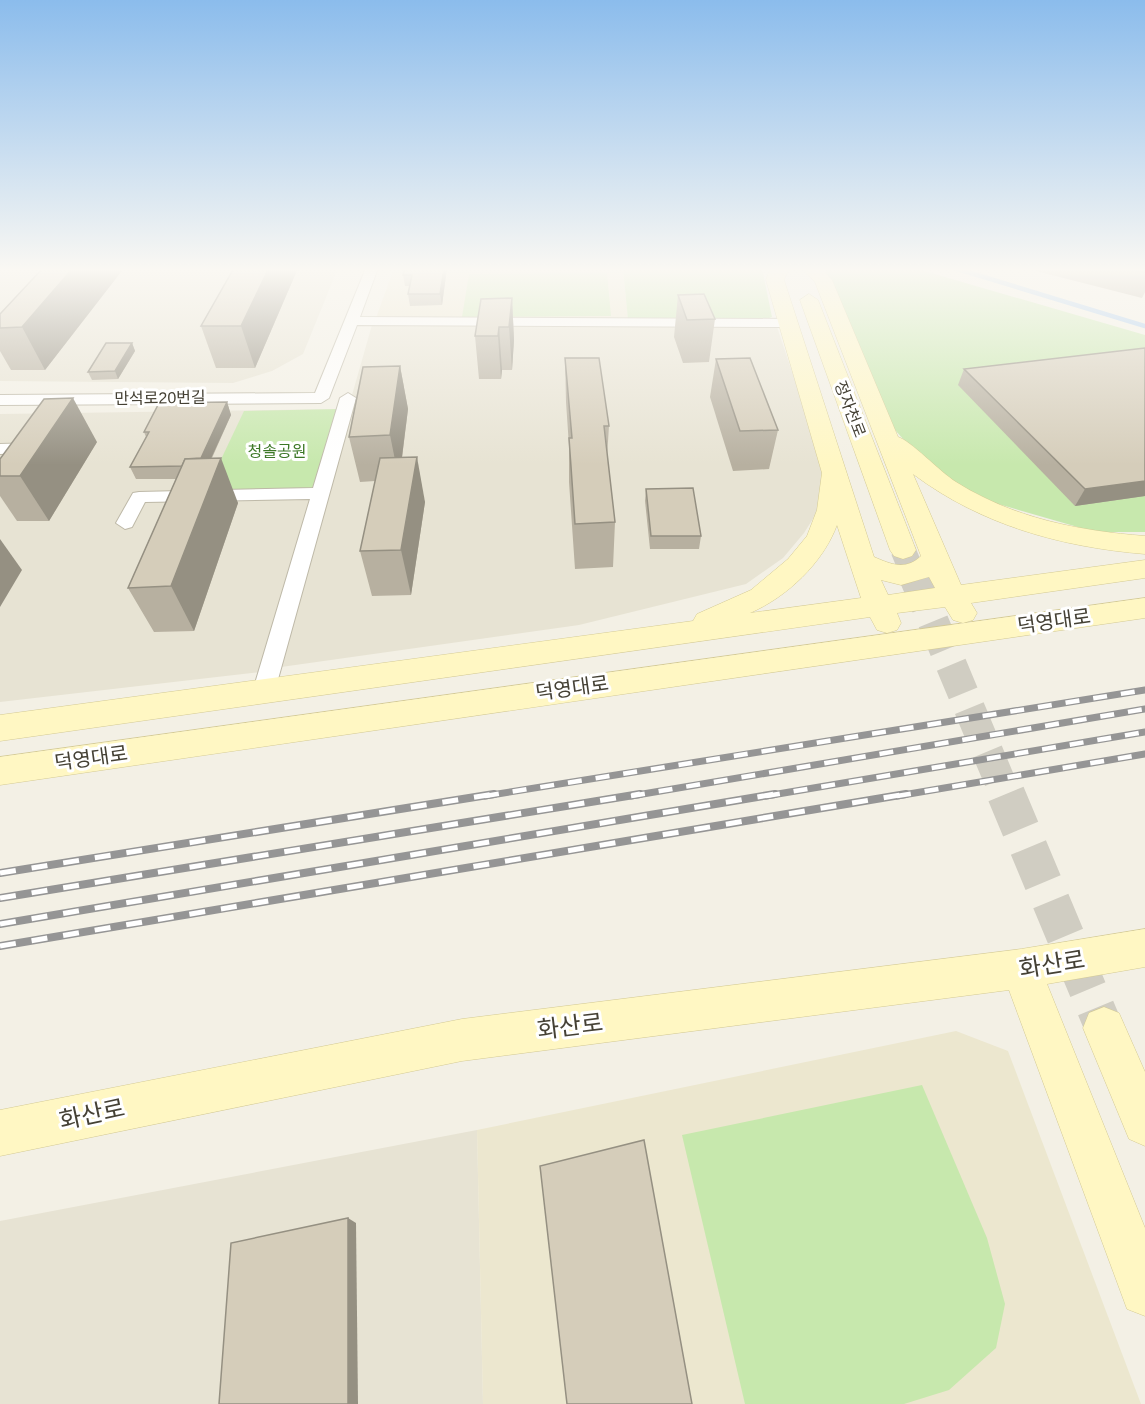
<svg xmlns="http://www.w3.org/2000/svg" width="1145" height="1404" viewBox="0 0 1145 1404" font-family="Helvetica,'Noto Sans KR',sans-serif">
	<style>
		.residential { fill: #e7e3d3 }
		.education { fill: #ece7cf }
		.green { fill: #c7e8ad }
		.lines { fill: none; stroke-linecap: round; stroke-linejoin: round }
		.stream { stroke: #a0c7f1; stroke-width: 4.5 }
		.secondary-tunnel-far2 { stroke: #d0cdc2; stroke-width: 25; stroke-dasharray: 25 12; stroke-linecap: butt }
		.secondary-tunnel-far1 { stroke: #d0cdc2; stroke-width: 31; stroke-dasharray: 31 16; stroke-linecap: butt }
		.secondary-tunnel { stroke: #d0cdc2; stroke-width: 38; stroke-dasharray: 38 20; stroke-linecap: butt }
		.street-casing { stroke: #beb9a8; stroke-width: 2 }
		.secondary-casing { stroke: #d4ca94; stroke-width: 1 }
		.street { fill: #fff; fill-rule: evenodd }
		.secondary { fill: #fff7c3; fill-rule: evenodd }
		.rail-far1-casing { stroke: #959595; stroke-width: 7 }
		.rail-casing { stroke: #959595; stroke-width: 8 }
		.rail-far1 { stroke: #fff; stroke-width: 4.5; stroke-dasharray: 14; stroke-linecap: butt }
		.rail { stroke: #fff; stroke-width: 5; stroke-dasharray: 16; stroke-linecap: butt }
		.wall { fill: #b7b0a0 }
		.shaded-wall { fill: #959082 }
		.building { fill: #d5cdba; stroke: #959082; stroke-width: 1.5 }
		.labels { text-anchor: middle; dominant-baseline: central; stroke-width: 6; stroke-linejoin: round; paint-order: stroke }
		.far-street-label { font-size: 16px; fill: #454135; stroke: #fff }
		.far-park-label { font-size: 16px; fill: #3d7827; stroke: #fff }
		.street-label { font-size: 20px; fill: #454135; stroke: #fff }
		.near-street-label { font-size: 24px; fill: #454135; stroke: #fff }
	</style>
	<rect width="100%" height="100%" fill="#f3f0e5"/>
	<g class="residential">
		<path d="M 0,268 L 338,268 L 303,354 L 272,371 L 233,383 L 0,381 Z"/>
		<path d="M 776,324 L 824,467 L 821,506 L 804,533 L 783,558 L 746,584 L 579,625 L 274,668 L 372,325 Z"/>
		<path d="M 342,409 L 261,672 L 0,702 L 0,414 Z"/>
		<path d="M 477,1130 L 483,1404 L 0,1404 L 0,1221 Z"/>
	</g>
	<g class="education">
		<path d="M 394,268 L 623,268 L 628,320 L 376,318 Z"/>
		<path d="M 956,1031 L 1008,1051 L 1141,1404 L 483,1404 L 477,1130 Z"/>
	</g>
	<g class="green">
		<path d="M 623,268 L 762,268 L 772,317 L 760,321 L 628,320 Z"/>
		<path d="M 824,268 L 914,268 L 1145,335 L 1145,532 L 1095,532 L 981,499 L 922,460 L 895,430 Z"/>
		<path d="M 607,273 L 611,316 L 462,317 L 469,274 Z"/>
		<path d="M 342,409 L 317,491 L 206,491 L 244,411 Z"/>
		<path d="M 922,1085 L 987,1238 L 1005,1304 L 996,1348 L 949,1390 L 904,1404 L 745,1404 L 682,1135 Z"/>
	</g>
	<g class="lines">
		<path class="stream" d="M 954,268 L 1145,326"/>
		<path class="secondary-tunnel-far2" d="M 903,550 L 915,579"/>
		<path class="secondary-tunnel-far1" d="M 915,578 L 1006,796"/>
		<path class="secondary-tunnel" d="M 1006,794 L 1104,1028"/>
		<g class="street-casing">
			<g id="street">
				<path d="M 366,268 L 378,268 L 360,317 L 789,319 L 796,323 L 789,327 L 357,325 L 329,398 L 321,403 L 0,405 L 0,395 L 315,393 Z"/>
				<path d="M 348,393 L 356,398 L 275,690 L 272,696 L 264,699 L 256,696 L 253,690 L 310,499 L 145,502 L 132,527 L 125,529 L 116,523 L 133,493 L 139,492 L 313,488 L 340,398 Z"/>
				<path d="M 37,443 L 45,448 L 43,452 L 0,454 L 0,444 Z"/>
			</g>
		</g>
		<g class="secondary-casing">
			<g id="secondary">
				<path d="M 771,268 L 789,268 L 784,280 L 874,557 C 891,564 905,571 921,556 L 815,282 L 802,268 L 821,268 L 832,280 L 898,437 C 910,440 940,472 956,482 C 1013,518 1079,531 1145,536 L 1145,554 C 1061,547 981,525 913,474 L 961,585 L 1145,560 L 1145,578 L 971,603 L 977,613 L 973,620 L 963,623 L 953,620 L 945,607 L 897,613 L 901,623 L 897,630 L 887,633 L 877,630 L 870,617 L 0,741 L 0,715 L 693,621 L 697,614 L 751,590 L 788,559 L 807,536 L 817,510 L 822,473 L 766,280 ZM 837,525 L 861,598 L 750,613 C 787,597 823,563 837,525 ZM 929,577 L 935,588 L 888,595 L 881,580 L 901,585 Z"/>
				<path d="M 809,294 L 818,300 L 916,550 L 912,556 L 903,559 L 894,556 L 890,550 L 800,300 Z"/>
				<path d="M 1145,598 L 1145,618 L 0,785 L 0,757 Z"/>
				<path d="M 1145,929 L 1145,967 L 1047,984 L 1145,1228 L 1145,1316 L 1127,1309 L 1009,990 L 462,1061 L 0,1156 L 0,1110 L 462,1019 L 1021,949 Z"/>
				<path d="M 1104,1007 L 1119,1013 L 1145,1072 L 1145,1146 L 1129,1139 L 1083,1028 L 1089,1013 Z"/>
			</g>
		</g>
		<use href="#street" class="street"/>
		<use href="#secondary" class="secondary"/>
		<g class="rail-far1-casing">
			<g id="rail-far1">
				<path d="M 485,796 L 1145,690"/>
				<path d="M 631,796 L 1145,709"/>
				<path d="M 766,796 L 1145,732"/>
				<path d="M 897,796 L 1145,754"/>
			</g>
		</g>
		<g class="rail-casing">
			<g id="rail">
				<path d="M 0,873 L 494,794"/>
				<path d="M 0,898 L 640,794"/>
				<path d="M 0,924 L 775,794"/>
				<path d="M 0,946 L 906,794"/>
			</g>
		</g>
		<use href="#rail-far1" class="rail-far1"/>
		<use href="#rail" class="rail"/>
	</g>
	<g class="wall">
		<path d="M 43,268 L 124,268 L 45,370 L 11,370 L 0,351 L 0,314 Z"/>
		<path d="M 234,268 L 298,268 L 255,368 L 216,368 L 201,326 Z"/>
		<path d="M 405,268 L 447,268 L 442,305 L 410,306 L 408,294 L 410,286 L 405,286 L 403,275 Z"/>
		<path d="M 1038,268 L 1145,268 L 1145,292 L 1142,298 L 1036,271 Z"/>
		<path d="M 678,295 L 715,319 L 709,362 L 683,363 L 674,337 Z"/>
		<path d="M 512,298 L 514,340 L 512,370 L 502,370 L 501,379 L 479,379 L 475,336 Z"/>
		<path d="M 132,343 L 135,351 L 118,379 L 92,380 L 88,372 Z"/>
		<path d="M 1145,348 L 1145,496 L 1075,506 L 958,385 L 964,369 Z"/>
		<path d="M 565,358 L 609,426 L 607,457 L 615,522 L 613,567 L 575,569 L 569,482 L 569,446 L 566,402 Z"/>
		<path d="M 716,359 L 778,430 L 769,469 L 733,471 L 710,397 Z"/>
		<path d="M 400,366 L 408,409 L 402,458 L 425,502 L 411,595 L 372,596 L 360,551 L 375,481 L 360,482 L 349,437 Z"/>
		<path d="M 227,402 L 231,415 L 212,458 L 238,503 L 194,631 L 154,632 L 128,588 L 176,479 L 136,479 L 130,467 L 146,437 L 144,432 Z"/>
		<path d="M 97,442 L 49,521 L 17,521 L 0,496 L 0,459 Z"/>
		<path d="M 646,489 L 701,536 L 699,549 L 650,549 L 645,501 Z"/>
	</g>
	<g class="shaded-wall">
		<path d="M 73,268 L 124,268 L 45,370 L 22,327 Z"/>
		<path d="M 269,268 L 298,268 L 255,368 L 241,326 Z"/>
		<path d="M 444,268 L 447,268 L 442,305 L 440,294 Z"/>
		<path d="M 512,298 L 514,340 L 512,370 L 509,327 Z"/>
		<path d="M 499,327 L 502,370 L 501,379 L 498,336 Z"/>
		<path d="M 132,343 L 135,351 L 118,379 L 115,371 Z"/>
		<path d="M 400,366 L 408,409 L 399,480 L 390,435 Z"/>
		<path d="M 73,398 L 97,442 L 49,521 L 20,476 Z"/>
		<path d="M 227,402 L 231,415 L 202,478 L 197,466 Z"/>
		<path d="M 417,457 L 425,502 L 411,595 L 401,550 Z"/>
		<path d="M 221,458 L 238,503 L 194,631 L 171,586 Z"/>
		<path d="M 1145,481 L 1145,496 L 1075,506 L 1085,489 Z"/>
		<path d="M 0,539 L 22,570 L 0,607 Z"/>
		<path d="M 348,1218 L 356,1223 L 358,1404 L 348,1404 Z"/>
	</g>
	<g class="building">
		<path d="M 43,268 L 73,268 L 22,327 L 0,328 L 0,314 Z"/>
		<path d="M 234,268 L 269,268 L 241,326 L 201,326 Z"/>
		<path d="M 405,268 L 444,268 L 440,294 L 408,294 L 412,275 L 403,275 Z"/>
		<path d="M 1128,268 L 1145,268 L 1145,272 Z"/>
		<path d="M 704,294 L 715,319 L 687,320 L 678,295 Z"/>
		<path d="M 512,298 L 509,327 L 499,327 L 498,336 L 475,336 L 481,299 Z"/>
		<path d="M 106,343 L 132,343 L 115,371 L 88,372 Z"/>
		<path d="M 1145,348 L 1145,481 L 1085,489 L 964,369 Z"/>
		<path d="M 565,358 L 599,358 L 609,426 L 604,426 L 615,522 L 575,524 L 569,438 L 572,438 Z"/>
		<path d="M 750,358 L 778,430 L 740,431 L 716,359 Z"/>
		<path d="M 400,366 L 390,435 L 349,437 L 363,367 Z"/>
		<path d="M 73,398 L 20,476 L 0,476 L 0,459 L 44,399 Z"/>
		<path d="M 227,402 L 201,458 L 185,459 L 182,466 L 130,467 L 149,432 L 144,432 L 159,403 Z"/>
		<path d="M 417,457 L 401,550 L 360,551 L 380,458 Z"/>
		<path d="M 221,458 L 171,586 L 128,588 L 185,459 Z"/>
		<path d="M 693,488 L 701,536 L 651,536 L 646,489 Z"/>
		<path d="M 644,1140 L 692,1404 L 567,1404 L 540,1166 Z"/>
		<path d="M 348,1218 L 348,1404 L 219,1404 L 231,1243 Z"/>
	</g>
	<linearGradient id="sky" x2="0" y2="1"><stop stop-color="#8bbcec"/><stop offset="0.58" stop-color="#faf8f3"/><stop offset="1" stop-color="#faf8f3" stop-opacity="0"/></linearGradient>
	<rect width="1145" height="465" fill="url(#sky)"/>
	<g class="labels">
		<g class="far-street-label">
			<text transform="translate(160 398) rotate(-1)">만석로20번길</text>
			<text transform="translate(850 409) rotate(69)">정자천로</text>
		</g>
		<g class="far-park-label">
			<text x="277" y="451">청솔공원</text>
		</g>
		<g class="street-label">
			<text transform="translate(1054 621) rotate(-8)">덕영대로</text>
			<text transform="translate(572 688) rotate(-8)">덕영대로</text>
			<text transform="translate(91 758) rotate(-8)">덕영대로</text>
		</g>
		<g class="near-street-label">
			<text transform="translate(1052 964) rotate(-9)">화산로</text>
			<text transform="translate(570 1026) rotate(-7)">화산로</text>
			<text transform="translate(92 1114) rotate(-12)">화산로</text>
		</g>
	</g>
</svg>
